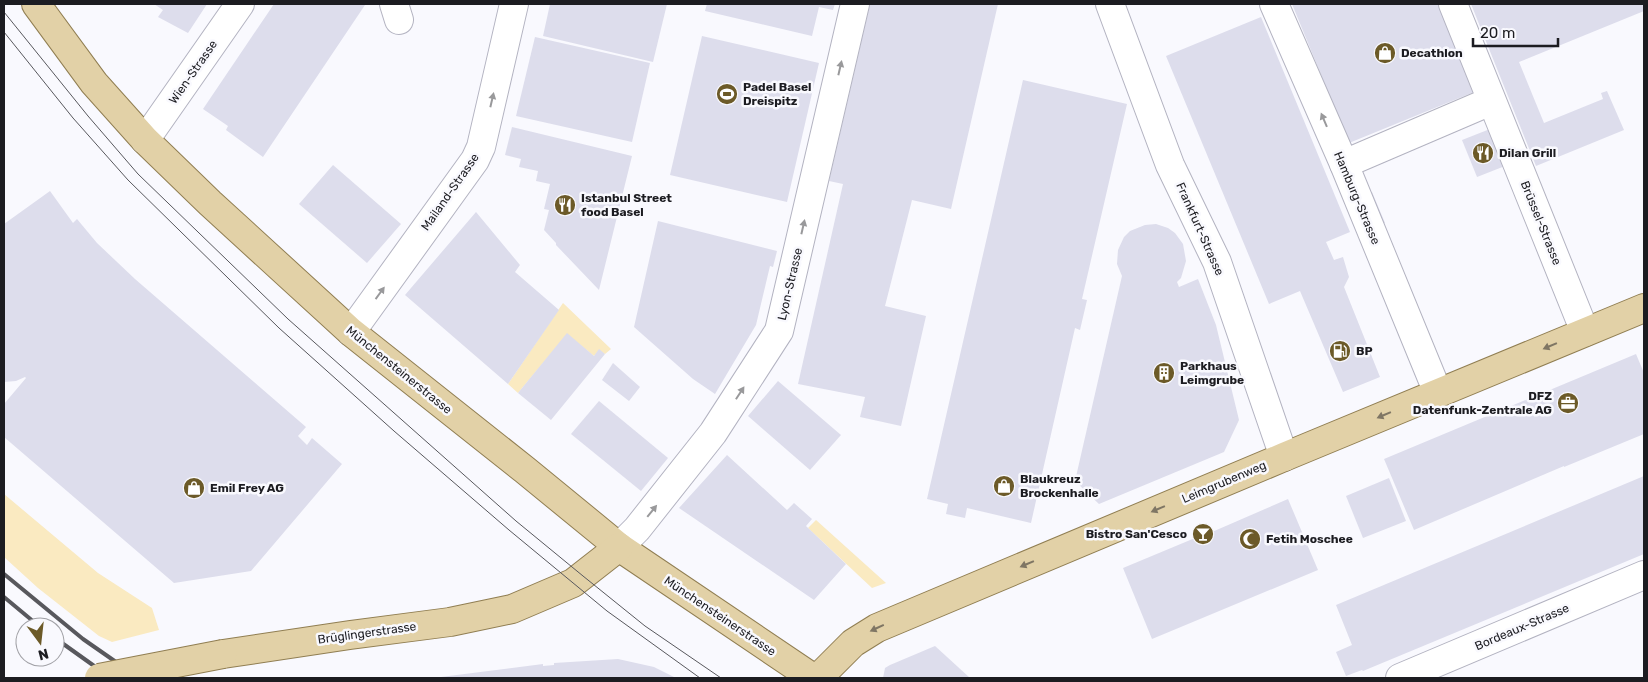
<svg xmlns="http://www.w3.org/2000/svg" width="1648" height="682" viewBox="0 0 1648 682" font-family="Rubik,sans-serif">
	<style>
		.green { fill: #faeac1 }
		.building { fill: #ddddec }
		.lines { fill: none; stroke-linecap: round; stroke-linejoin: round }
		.minor-casing { stroke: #b3b3c1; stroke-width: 30 }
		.major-casing { stroke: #907e52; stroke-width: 30 }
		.minor { stroke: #fff; stroke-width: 28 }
		.major { stroke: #e2d1a7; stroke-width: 28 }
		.tram { stroke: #58585d; stroke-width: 1 }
		.rail { stroke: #58585d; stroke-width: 4 }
		.major-bridge-casing { stroke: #907e52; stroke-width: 30; stroke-linecap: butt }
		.major-bridge { stroke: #e2d1a7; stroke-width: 28 }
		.oneway { fill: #99999b }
		.oneway2 { fill: #7f7664 }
		.labels { text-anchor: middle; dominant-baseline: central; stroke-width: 5; stroke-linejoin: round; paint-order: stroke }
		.poi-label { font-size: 12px; font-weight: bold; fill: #1c1c21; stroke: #f9f9fe; text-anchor: start }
		.street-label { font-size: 12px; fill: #1c1c21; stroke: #f9f9fe }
	</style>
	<rect width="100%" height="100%" fill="#f9f9fe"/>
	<g class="green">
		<path d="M 563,303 L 611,349 L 605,354 L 599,350 L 594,356 L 567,334 L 518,393 L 508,384 Z"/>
		<path d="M 4,494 L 98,573 L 152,608 L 159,630 L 112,642 L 99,636 L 38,588 L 4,557 Z"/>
		<path d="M 816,520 L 886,583 L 872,588 L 808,528 Z"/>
	</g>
	<g class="building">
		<path d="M 154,4 L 207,4 L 188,33 L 158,17 L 163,10 Z"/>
		<path d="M 274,4 L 365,5 L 263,157 L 226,130 L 228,126 L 203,109 Z"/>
		<path d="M 550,4 L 667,4 L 653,62 L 543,36 Z"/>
		<path d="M 707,4 L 835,4 L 833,10 L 819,7 L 812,36 L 705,11 Z"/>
		<path d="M 870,4 L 998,4 L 951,209 L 912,200 L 885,306 L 926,316 L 901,426 L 860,417 L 865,397 L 798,384 L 843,184 L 829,181 Z"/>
		<path d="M 1292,4 L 1438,4 L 1474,92 L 1349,143 Z"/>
		<path d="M 1471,4 L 1644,4 L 1644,11 L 1519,62 L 1544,123 L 1603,99 L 1601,93 L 1607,91 L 1624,130 L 1536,166 Z"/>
		<path d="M 1261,17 L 1350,232 L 1326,242 L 1334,260 L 1343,257 L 1349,277 L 1344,287 L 1380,377 L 1343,392 L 1300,291 L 1269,304 L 1166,56 Z"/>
		<path d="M 702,36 L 819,63 L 787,202 L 670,175 Z"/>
		<path d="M 535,37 L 650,63 L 632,142 L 516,116 Z"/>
		<path d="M 1023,80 L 1127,104 L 1082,299 L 1087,300 L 1080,330 L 1075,328 L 1031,523 L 967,508 L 965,518 L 946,514 L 948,504 L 927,499 Z"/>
		<path d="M 512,127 L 632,156 L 599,290 L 556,245 L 556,243 L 544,230 L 549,210 L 544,209 L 550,184 L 536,181 L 538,171 L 519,167 L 521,159 L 505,155 Z"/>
		<path d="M 1490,129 L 1505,166 L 1477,177 L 1462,140 Z"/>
		<path d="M 333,165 L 401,224 L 367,263 L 299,204 Z"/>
		<path d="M 50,191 L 73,223 L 77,219 L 97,243 L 135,279 L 306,427 L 298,436 L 307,445 L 312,438 L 342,464 L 251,571 L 174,583 L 4,437 L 4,404 L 26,378 L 25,377 L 16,381 L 4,382 L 4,224 Z"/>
		<path d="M 1372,192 L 1385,223 L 1376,227 L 1363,196 Z"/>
		<path d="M 476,212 L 520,265 L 515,272 L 559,310 L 508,384 L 405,295 Z"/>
		<path d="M 658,221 L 777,251 L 773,267 L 770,266 L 756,325 L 715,394 L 693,379 L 634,327 Z"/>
		<path d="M 1156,224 L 1168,228 L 1175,233 L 1183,244 L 1186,261 L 1181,278 L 1177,282 L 1179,287 L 1198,279 L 1216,325 L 1239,420 L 1224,452 L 1099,504 L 1075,481 L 1122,276 L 1117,264 L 1118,250 L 1124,237 L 1130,231 L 1145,225 Z"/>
		<path d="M 567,333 L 594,356 L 599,349 L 605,354 L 551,420 L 518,393 Z"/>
		<path d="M 1636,354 L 1644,373 L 1644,434 L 1564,467 L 1564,466 L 1414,530 L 1384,459 Z"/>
		<path d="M 613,363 L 640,387 L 629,401 L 602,380 Z"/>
		<path d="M 778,381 L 841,435 L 810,470 L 748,416 Z"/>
		<path d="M 599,401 L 668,458 L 641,491 L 571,434 Z"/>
		<path d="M 727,455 L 787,510 L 794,503 L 812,519 L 806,526 L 846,564 L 814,600 L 679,508 Z"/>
		<path d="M 1644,476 L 1644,554 L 1363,671 L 1362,670 L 1346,676 L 1336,652 L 1352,645 L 1336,605 Z"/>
		<path d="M 1389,478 L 1406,521 L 1363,538 L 1346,496 Z"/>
		<path d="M 1288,499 L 1318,570 L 1152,639 L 1123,568 L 1195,538 L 1195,539 L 1212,532 Z"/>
		<path d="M 935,646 L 970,678 L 883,678 L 885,668 L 890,665 Z"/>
		<path d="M 618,659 L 654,667 L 676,678 L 433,678 L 543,664 L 543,666 L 554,665 L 554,663 Z"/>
	</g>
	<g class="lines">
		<g class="minor-casing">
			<g id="minor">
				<path d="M 394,4 L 399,20"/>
				<path d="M 1110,4 L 1170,165 L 1217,262 L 1284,457"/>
				<path d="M 1274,4 L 1344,164 L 1438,393"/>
				<path d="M 1453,4 L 1585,332"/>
				<path d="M 145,140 L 240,4"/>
				<path d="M 1344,164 L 1491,101"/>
				<path d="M 351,332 L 475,160 L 481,147 L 514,4"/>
				<path d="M 619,547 L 637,529 L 713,433 L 779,331 L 855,4"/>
				<path d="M 1400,678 L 1644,575"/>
			</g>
		</g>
		<g class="major-casing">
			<g id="major">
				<path d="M 36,4 L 94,83 L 145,140 L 210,203 L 351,332 L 525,470 L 619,547 L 813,678"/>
				<path d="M 223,654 L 350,635 L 450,622 L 512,609 L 573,583 L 619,547"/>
				<path d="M 818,678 L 853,643 L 877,628 L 1284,457 L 1644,308"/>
			</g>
		</g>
		<use href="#minor" class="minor"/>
		<use href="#major" class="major"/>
		<g class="tram">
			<path d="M 4,12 L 88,116 L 138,174 L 288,319 L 516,521 L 583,576 L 645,626 L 721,678"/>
			<path d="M 4,32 L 73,118 L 128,180 L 279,328 L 394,431 L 509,530 L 607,611 L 700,678"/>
		</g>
		<g class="rail">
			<path d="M 4,574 L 83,639 L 139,678"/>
			<path d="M 4,597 L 40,627"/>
			<path d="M 55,638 L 111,678"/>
		</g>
		<g class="major-bridge-casing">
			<path id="major-bridge" d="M 99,678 L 223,654"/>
		</g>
		<use href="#major-bridge" class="major-bridge"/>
	</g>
	<defs><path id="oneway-solid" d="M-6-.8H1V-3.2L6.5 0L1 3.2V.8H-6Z" transform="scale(1.25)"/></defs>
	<g class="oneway">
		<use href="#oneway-solid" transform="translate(840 68) rotate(-77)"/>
		<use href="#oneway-solid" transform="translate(492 100) rotate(-77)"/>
		<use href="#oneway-solid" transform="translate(1324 120) rotate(-113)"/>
		<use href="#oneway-solid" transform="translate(803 227) rotate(-77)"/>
		<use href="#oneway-solid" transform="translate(380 293) rotate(-54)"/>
		<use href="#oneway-solid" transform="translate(740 393) rotate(-57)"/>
		<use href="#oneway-solid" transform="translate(652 511) rotate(-51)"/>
	</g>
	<g class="oneway2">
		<use href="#oneway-solid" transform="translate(1550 346) rotate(157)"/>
		<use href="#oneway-solid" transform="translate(1384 415) rotate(157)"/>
		<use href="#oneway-solid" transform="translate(1158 509) rotate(157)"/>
		<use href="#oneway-solid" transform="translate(1027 564) rotate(157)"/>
		<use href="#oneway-solid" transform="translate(877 628) rotate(155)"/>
	</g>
	<defs>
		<g id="shop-disc" transform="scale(1.125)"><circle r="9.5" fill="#6c5a28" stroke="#f9f9fe"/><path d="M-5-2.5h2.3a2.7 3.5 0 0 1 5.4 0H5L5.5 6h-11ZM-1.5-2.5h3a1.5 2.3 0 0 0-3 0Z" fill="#fff"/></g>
		<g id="stadium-disc" transform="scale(1.125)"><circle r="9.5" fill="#6c5a28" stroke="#f9f9fe"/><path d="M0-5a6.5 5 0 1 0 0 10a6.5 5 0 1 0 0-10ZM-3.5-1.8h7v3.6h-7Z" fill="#fff"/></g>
		<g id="restaurant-disc" transform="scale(1.125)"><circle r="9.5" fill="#6c5a28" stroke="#f9f9fe"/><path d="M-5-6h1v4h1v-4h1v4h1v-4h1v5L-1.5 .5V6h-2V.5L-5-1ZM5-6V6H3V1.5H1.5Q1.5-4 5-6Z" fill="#fff"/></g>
		<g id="fuel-disc" transform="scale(1.125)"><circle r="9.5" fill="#6c5a28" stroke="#f9f9fe"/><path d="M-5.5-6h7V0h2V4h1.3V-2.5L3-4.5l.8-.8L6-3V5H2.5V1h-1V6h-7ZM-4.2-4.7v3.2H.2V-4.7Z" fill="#fff"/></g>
		<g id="building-disc" transform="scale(1.125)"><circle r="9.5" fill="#6c5a28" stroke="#f9f9fe"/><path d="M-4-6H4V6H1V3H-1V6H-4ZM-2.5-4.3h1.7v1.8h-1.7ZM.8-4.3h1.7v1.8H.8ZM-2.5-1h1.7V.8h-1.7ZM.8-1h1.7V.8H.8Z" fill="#fff"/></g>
		<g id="office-disc" transform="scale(1.125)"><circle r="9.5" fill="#6c5a28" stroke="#f9f9fe"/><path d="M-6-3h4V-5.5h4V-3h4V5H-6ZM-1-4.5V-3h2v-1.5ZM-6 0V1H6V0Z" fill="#fff"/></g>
		<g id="bar-disc" transform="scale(1.125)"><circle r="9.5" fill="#6c5a28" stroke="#f9f9fe"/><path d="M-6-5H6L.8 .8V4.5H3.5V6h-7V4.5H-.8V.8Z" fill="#fff"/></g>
		<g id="mosque-disc" transform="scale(1.125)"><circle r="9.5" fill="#6c5a28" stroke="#f9f9fe"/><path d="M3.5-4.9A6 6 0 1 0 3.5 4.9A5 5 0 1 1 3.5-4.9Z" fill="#fff"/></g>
	</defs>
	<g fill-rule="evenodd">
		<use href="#shop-disc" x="1385" y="53"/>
		<use href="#stadium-disc" x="727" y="94"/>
		<use href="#restaurant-disc" x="1483" y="153"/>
		<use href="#restaurant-disc" x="565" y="205"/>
		<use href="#fuel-disc" x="1340" y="351"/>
		<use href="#building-disc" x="1164" y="373"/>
		<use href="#office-disc" x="1568" y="403"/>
		<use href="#shop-disc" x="1004" y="486"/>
		<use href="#shop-disc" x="194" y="488"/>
		<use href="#bar-disc" x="1203" y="534"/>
		<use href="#mosque-disc" x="1250" y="539"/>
	</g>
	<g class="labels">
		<g class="poi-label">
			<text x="1401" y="53">Decathlon</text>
			<text x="743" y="87">Padel Basel<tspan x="743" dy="14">Dreispitz</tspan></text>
			<text x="1499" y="153">Dilan Grill</text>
			<text x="581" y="198">Istanbul Street<tspan x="581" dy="14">food Basel</tspan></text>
			<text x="1356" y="351">BP</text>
			<text x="1180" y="366">Parkhaus<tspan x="1180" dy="14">Leimgrube</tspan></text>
			<text x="1552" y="396" text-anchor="end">DFZ<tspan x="1552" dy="14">Datenfunk-Zentrale AG</tspan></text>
			<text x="1020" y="479">Blaukreuz<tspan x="1020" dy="14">Brockenhalle</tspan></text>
			<text x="210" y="488">Emil Frey AG</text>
			<text x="1187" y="534" text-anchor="end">Bistro San'Cesco</text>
			<text x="1266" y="539">Fetih Moschee</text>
		</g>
		<g class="street-label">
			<text transform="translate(193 72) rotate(-55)">Wien-Strasse</text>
			<text transform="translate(450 192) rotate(-55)">Mailand-Strasse</text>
			<text transform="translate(1357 198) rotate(67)">Hamburg-Strasse</text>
			<text transform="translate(1541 223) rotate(68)">Brüssel-Strasse</text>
			<text transform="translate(1200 229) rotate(66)">Frankfurt-Strasse</text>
			<text transform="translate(790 284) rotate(-77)">Lyon-Strasse</text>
			<text transform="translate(399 370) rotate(39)">Münchensteinerstrasse</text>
			<text transform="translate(1224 482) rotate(-23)">Leimgrubenweg</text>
			<text transform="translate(720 616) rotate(34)">Münchensteinerstrasse</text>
			<text transform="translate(1522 627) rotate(-23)">Bordeaux-Strasse</text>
			<text transform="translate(367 633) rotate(-8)">Brüglingerstrasse</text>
		</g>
	</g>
	<rect width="1648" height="682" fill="none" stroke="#1c1c21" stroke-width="10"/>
	<g transform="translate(40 642) rotate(165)"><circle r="24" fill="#f9f9fe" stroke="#a1a1a6"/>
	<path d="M0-4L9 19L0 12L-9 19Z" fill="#6c5a28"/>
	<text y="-8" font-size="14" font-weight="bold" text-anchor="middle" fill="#1c1c21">N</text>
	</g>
	<path d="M1473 38v8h85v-8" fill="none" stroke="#1c1c21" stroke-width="2.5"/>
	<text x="1480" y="38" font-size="15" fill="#1c1c21" stroke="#f9f9fe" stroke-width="4" paint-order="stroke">20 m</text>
</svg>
